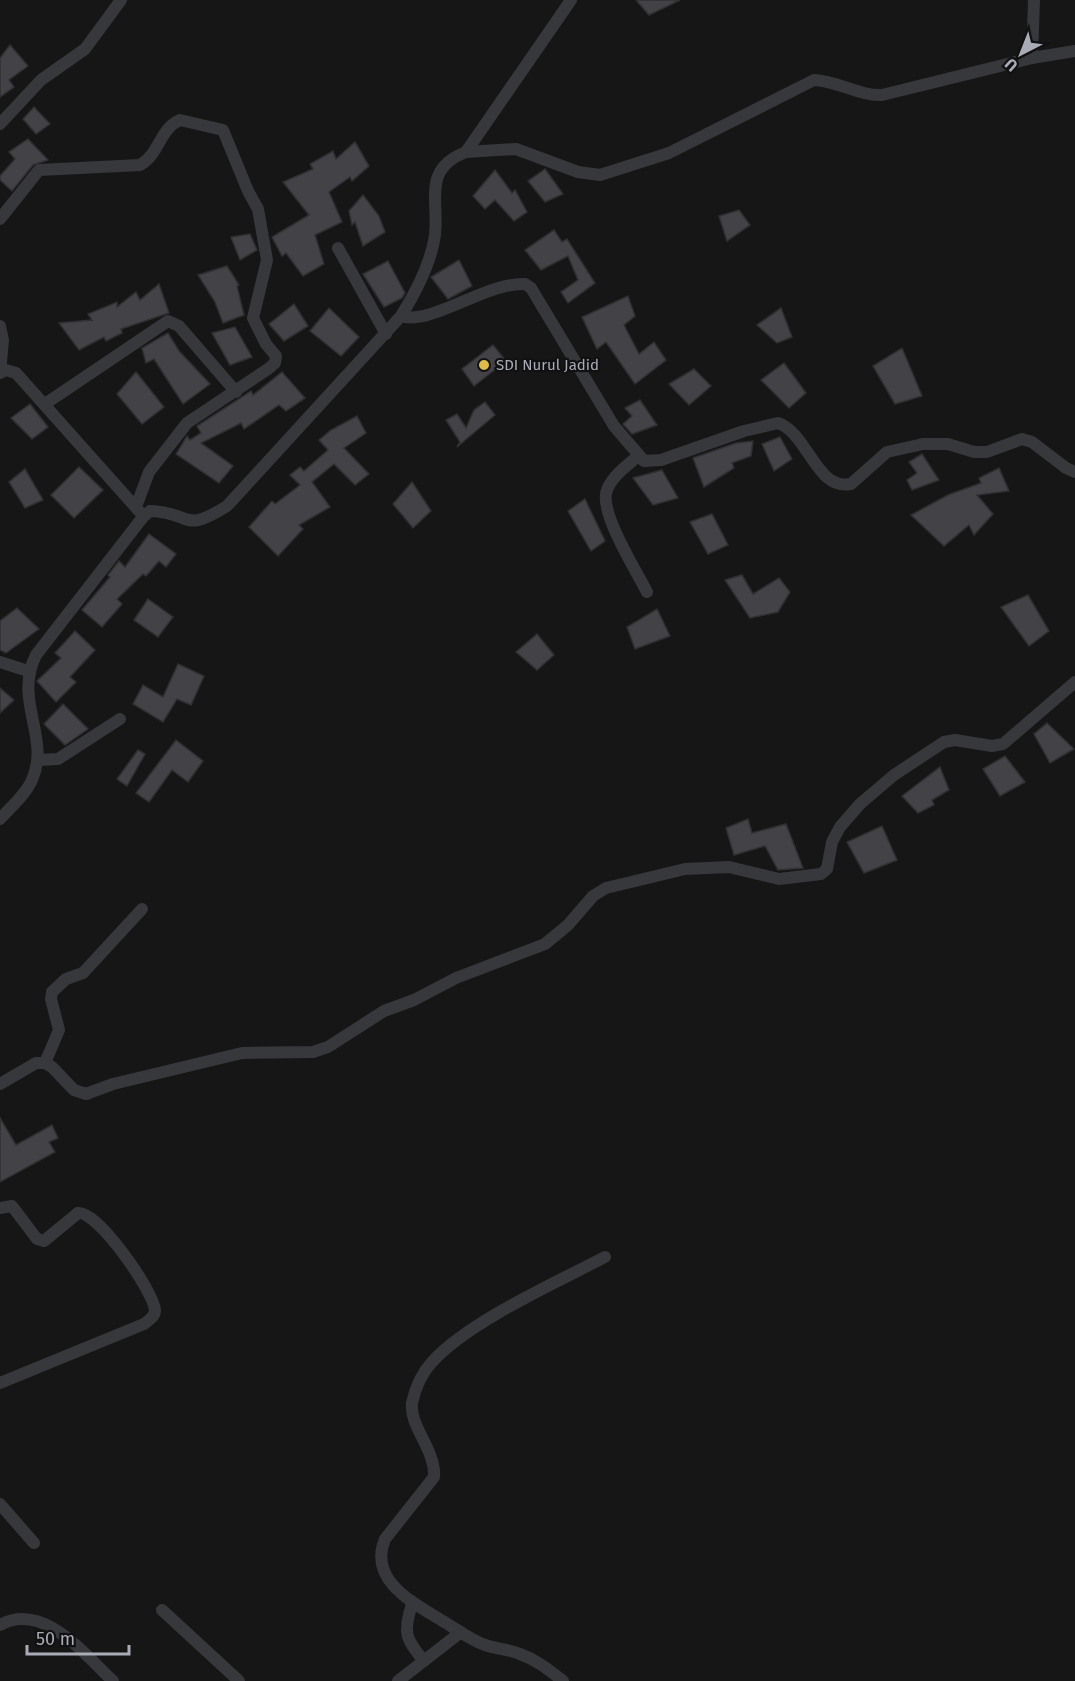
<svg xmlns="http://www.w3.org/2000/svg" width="1075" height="1681" viewBox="0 0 1075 1681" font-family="'Fira Sans',sans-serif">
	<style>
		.building { fill: #434347; stroke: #303033; stroke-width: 1.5 }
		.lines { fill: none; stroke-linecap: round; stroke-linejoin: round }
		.minor { stroke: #37383c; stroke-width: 12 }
		.poi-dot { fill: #ddba49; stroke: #111112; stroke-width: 2 }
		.labels { text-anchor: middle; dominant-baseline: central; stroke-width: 4.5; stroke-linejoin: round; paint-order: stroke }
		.poi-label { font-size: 15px; fill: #a9acb6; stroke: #111112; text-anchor: start }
	</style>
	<rect width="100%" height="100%" fill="#161617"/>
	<g class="building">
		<path d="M 636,0 L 680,0 L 649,15 Z"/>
		<path d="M 10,45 L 28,66 L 9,80 L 14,87 L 0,97 L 0,58 Z"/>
		<path d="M 34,107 L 50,124 L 36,134 L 23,119 Z"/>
		<path d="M 28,139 L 48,160 L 33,165 L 12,191 L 0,180 L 0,176 L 15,159 L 9,152 Z"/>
		<path d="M 355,142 L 369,166 L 352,181 L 350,177 L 329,192 L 342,222 L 315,235 L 324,264 L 303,276 L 286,253 L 282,256 L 272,237 L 309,215 L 283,182 L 313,169 L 310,164 L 333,151 L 336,159 Z"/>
		<path d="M 545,169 L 563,194 L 545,202 L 528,181 Z"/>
		<path d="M 495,170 L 512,193 L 515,190 L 527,212 L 514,221 L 495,200 L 485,209 L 473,196 Z"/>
		<path d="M 363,195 L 379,216 L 385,232 L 363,246 L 355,222 L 352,225 L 349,211 Z"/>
		<path d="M 739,210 L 750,225 L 727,241 L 719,216 Z"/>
		<path d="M 554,230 L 562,242 L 567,239 L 595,283 L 568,303 L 561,292 L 578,280 L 568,256 L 541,270 L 525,250 Z"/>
		<path d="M 250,234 L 257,250 L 240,260 L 231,237 Z"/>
		<path d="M 459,260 L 472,286 L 448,299 L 431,277 Z"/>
		<path d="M 388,261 L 405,293 L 402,298 L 384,307 L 363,274 Z"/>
		<path d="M 227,266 L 239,285 L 237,286 L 244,315 L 223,323 L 215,302 L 198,275 Z"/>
		<path d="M 159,284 L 169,313 L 121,329 L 122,333 L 106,341 L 104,337 L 79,350 L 59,323 L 92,320 L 88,314 L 117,302 L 117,307 L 136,292 L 140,300 Z"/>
		<path d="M 628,296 L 635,316 L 624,325 L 639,354 L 654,342 L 666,360 L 635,384 L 606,342 L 597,349 L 582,317 Z"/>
		<path d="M 294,304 L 308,326 L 284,341 L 269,324 Z"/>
		<path d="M 329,308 L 359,337 L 341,356 L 310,331 Z"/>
		<path d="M 781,308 L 792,337 L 777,343 L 757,325 Z"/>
		<path d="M 235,327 L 252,357 L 230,365 L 212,333 Z"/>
		<path d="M 168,333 L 179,351 L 210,384 L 183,404 L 154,359 L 146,363 L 142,348 Z"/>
		<path d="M 493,345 L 506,361 L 474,386 L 462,369 Z"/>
		<path d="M 902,348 L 922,396 L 895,404 L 873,366 Z"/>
		<path d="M 784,363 L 806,393 L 789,408 L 761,380 Z"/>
		<path d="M 694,369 L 711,386 L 689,405 L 669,384 Z"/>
		<path d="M 136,372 L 164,407 L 142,424 L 117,394 Z"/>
		<path d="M 282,372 L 305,398 L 286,411 L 279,405 L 244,429 L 241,423 L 201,443 L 233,466 L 219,483 L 176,454 L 187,436 L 190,440 L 201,433 L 197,426 L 251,391 L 253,395 Z"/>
		<path d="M 640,400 L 657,425 L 632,434 L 623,424 L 632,416 L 625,408 Z"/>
		<path d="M 485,402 L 495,415 L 457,447 L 460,442 L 446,420 L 457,414 L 466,428 L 474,410 Z"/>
		<path d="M 30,404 L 48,427 L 32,439 L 11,418 Z"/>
		<path d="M 357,416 L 366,433 L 344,448 L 369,474 L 355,485 L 334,464 L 312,482 L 330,507 L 299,525 L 303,529 L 278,556 L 249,527 L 272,501 L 275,504 L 300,485 L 290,475 L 300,467 L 304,471 L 328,450 L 319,440 L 331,430 Z"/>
		<path d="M 780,437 L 792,459 L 774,471 L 762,444 Z"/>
		<path d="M 753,441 L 751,456 L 732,463 L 734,468 L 704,487 L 693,458 L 736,443 Z"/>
		<path d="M 922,454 L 939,480 L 912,490 L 907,480 L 917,473 L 909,462 Z"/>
		<path d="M 79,467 L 103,490 L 74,518 L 51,495 Z"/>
		<path d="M 999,468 L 1009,491 L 977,495 L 993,514 L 974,535 L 969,525 L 944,546 L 911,515 L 948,495 L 981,483 L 979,478 Z"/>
		<path d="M 25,469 L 43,500 L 25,508 L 9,482 Z"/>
		<path d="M 662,470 L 678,498 L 653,505 L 633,478 Z"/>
		<path d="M 412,482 L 431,511 L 413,528 L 393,504 Z"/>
		<path d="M 585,499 L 605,541 L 591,551 L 568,511 Z"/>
		<path d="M 712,514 L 728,545 L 708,554 L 690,522 Z"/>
		<path d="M 149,534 L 176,554 L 166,567 L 159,561 L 146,576 L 143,574 L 117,599 L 122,604 L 102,627 L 82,610 L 110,577 L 108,575 L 119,561 L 125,567 Z"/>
		<path d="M 742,575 L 753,594 L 779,578 L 790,592 L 778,612 L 750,618 L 725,580 Z"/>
		<path d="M 1028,595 L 1049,631 L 1029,646 L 1001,607 Z"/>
		<path d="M 148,599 L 173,617 L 158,637 L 134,620 Z"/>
		<path d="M 17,608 L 39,629 L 6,653 L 0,650 L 0,621 Z"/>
		<path d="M 657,609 L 670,636 L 635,649 L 627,627 Z"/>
		<path d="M 75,631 L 95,650 L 70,677 L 76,682 L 56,702 L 37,681 L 61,658 L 55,653 Z"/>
		<path d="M 537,634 L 554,655 L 537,670 L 516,652 Z"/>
		<path d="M 178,664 L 204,676 L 191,705 L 177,699 L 163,722 L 133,704 L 143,685 L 163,697 Z"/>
		<path d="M 0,688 L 14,700 L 0,713 Z"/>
		<path d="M 63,704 L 88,729 L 65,745 L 44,724 Z"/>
		<path d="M 1047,723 L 1074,749 L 1050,763 L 1034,734 Z"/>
		<path d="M 176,740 L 203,761 L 188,782 L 172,770 L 149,802 L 136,793 Z"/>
		<path d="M 138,750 L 145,754 L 127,786 L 117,779 Z"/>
		<path d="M 1005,756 L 1025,782 L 1000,796 L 983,769 Z"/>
		<path d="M 940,767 L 949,790 L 932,800 L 934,805 L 918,813 L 902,796 Z"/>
		<path d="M 748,819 L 752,833 L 786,824 L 803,868 L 778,870 L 765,846 L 734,855 L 726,828 Z"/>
		<path d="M 882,826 L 897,860 L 864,873 L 847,842 Z"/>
		<path d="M 0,1118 L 16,1145 L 52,1125 L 58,1138 L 49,1142 L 55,1152 L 0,1182 Z"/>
	</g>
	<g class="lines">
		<g class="minor">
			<path d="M 1032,58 L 1034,0"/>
			<path d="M 0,124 L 41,80 L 85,49 L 121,0"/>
			<path d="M 466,152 L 516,149 L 578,172 L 600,175 L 669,153 L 814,80 C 838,81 859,96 882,95 L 1032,58 L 1075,51"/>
			<path d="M 0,219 L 39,170 L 140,165 C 160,154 159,129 180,120 L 223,130 L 248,191 L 258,209 L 267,260 L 253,318 L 266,344 L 276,356 L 275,363 L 268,369 L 187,423 L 149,472 L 136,507"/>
			<path d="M 338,248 L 386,334"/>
			<path d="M 401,316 C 431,326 486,282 525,284 L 531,288 L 614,426 L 644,461 L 661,460 L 744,431 L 778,423 C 808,433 816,491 851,484 L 887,452 L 923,444 L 948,444 L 974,452 L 987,452 L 1022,439 L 1032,442 L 1066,468 L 1075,472"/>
			<path d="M 0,326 L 3,340 L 0,373"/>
			<path d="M 0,373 L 6,370 L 16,373 L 139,511"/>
			<path d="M 45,404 L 168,321 L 179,326 L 236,392"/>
			<path d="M 638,456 C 627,466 612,476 607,490 C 598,511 637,572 647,592"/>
			<path d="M 0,662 L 28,671"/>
			<path d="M 39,760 L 58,759 L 120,719"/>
			<path d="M 0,819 C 10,808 26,794 32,780 C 51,737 13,701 36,655 L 143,517 L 150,511 C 193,512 181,535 227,506 L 401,316 C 416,292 431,263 435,235 C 439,200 422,169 466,152 L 571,0"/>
			<path d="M 45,1063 L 59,1030 L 51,999 L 52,992 L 66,979 L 83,973 L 142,909"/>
			<path d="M 0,1084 L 36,1063 L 45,1063 L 52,1067 L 74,1090 L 86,1094 L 113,1084 L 242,1053 L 313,1052 L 328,1047 L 384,1011 L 414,1000 L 456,978 L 545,944 L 568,925 L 593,896 L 606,888 L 685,869 L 729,867 L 779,879 L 821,874 L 827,869 L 832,842 L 840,827 L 860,804 L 894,775 L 944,742 L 955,740 L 992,746 L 1003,744 L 1075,682"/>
			<path d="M 0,1208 L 12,1206 L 37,1239 L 44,1241 L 78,1213 C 97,1210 153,1290 155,1310 C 155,1317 149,1320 144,1324 L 0,1383"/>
			<path d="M 0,1504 L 34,1543"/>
			<path d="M 412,1604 C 403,1632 405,1639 424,1661"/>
			<path d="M 162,1610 L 239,1681"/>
			<path d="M 0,1625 C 43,1601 84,1654 113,1681"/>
			<path d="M 398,1681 L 461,1632"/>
			<path d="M 563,1681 C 549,1670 537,1660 520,1654 C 509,1649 496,1649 485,1645 C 470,1640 455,1628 441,1620 C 412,1602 368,1580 385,1539 L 434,1477 C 436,1450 409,1426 412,1403 C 415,1389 422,1373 432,1362 C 468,1322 555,1283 605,1257"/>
		</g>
	</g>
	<circle class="poi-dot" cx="484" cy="365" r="6"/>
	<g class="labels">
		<g class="poi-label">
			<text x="496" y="365">SDI Nurul Jadid</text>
		</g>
	</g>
	<g transform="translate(1021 54) rotate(222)" stroke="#111112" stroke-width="4.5" paint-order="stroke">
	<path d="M0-4.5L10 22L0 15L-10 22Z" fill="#a9acb6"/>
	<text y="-9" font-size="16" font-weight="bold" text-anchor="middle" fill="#a9acb6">U</text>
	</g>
	<path d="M27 1645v9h102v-9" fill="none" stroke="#a9acb6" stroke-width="3"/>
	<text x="36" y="1645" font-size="18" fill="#a9acb6" stroke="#111112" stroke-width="4.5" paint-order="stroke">50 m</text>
</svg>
